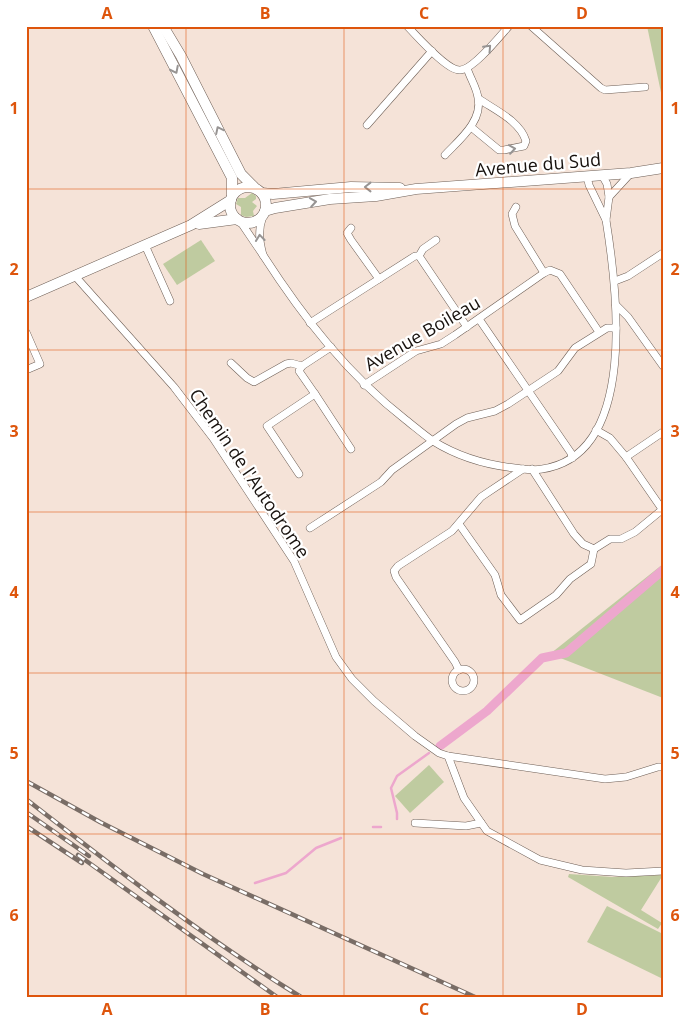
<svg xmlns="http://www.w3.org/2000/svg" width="689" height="1023" viewBox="0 0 689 1023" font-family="'Open Sans',sans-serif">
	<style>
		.green { fill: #bfcba0 }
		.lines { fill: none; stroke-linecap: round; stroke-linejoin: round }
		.stream { stroke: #eda7cd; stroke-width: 2.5 }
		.canal { stroke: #eda7cd; stroke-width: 9 }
		.street-casing { stroke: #6e5f56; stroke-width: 8 }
		.secondary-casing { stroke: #6e5f56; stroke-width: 11 }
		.street { stroke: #fff; stroke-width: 7 }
		.secondary { stroke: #fff; stroke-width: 10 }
		.rail-casing { stroke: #796d66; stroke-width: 4.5 }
		.rail { stroke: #fff; stroke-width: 2.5; stroke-dasharray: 8; stroke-linecap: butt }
		.oneway { stroke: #979493 }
		.grid { fill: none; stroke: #de550c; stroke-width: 1; stroke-opacity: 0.55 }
		.labels { text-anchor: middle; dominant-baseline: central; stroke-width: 4.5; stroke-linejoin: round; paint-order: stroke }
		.street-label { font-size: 18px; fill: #18120e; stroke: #fff }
		.neatline { fill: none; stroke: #de550c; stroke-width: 2 }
		.grid-label { font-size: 16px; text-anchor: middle; font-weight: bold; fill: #de550c }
	</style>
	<rect width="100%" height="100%" fill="#f5e3d8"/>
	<g class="green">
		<path d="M 647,26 L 663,26 L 663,102 Z"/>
		<path d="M 252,193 L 256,196 L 256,199 L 252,202 L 257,206 L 253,211 L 254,216 L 246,217 L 241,215 L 241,207 L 236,204 L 238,198 L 245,198 Z"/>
		<path d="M 201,240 L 215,261 L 177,285 L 163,264 Z"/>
		<path d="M 663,564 L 663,698 L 550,654 Z"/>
		<path d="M 429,765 L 444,782 L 410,813 L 395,796 Z"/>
		<path d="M 569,874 L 613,877 L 663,875 L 641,910 L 662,923 L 658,929 L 568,877 Z"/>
		<path d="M 607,906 L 663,934 L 663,979 L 587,942 Z"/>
	</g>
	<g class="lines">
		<g class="stream">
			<path d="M 397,819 L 397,813 L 391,788 L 397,776 L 429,753"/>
			<path d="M 373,827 L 381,827"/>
			<path d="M 255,883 L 286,873 L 316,848 L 341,838"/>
		</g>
		<path class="canal" d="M 440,746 L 487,711 L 542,658 L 566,653 L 663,570"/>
		<g class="street-casing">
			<g id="street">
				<path d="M 407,26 C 417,36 447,71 460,70 C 473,70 500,36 509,26"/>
				<path d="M 531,26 L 601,88 L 605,90 L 645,87"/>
				<path d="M 367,125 L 432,51"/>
				<path d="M 471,127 L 499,150 L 504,150 L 524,146 L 526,141 C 520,121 495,110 479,99"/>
				<path d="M 445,155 C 459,140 483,121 478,98 C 477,88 470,78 467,68"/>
				<path d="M 602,175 L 607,184 L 609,197"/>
				<path d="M 587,176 L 589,185 L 606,220 L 609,197 L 631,173"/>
				<path d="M 516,207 L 512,214 L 515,226 L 544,273 L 550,270 L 560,274 L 599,332"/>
				<path d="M 240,221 L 263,255 C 259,240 258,230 263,216"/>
				<path d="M 351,228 L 347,233 L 351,240 L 379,279"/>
				<path d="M 145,245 L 170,301"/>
				<path d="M 263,255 C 303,317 348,375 406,420 C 415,427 424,435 433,441 C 457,456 487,465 515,468 C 524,469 533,471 542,469 C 639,455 617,288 606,220"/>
				<path d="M 419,256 L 423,249 L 436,240"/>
				<path d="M 75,276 L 174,387 L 213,438 L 294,561 L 336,657 L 352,679 L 374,701 L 415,736 L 439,753 L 448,756 L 464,798 L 487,831 L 540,860 L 582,870 L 626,873 L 663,871"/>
				<path d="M 615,281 L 628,276 L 663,253"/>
				<path d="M 616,305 L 628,317 L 663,366"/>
				<path d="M 479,319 L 571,453 L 572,458"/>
				<path d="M 310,323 L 415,256 L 419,256 L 467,327"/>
				<path d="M 26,332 L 40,364 L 26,370"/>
				<path d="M 231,363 L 247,378 L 254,382 L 286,364 L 291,363 L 302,366"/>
				<path d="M 364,385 L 416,351 L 441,344 L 455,335 L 544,273"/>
				<path d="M 315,394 L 351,449"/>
				<path d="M 596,430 L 610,438 L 626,457 L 662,509"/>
				<path d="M 626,457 L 663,432"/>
				<path d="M 299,474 L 267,426 L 315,394 L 299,371 L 302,366 L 331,347"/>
				<path d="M 459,524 L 495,575 L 501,595 L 520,620 L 556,595 L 570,579 L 591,564 L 594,549 L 583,544 L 574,534 L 532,469"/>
				<path d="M 310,528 L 381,482 L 392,470 L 456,424 L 467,418 L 495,411 L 508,404 L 558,371 L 575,348 L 607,328 L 616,328"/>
				<path d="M 594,549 L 610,539 L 621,539 L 635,532 L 663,509"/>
				<circle cx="463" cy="680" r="11"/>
				<path d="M 459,670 L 455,662 L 396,577 L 394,571 L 398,566 L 452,531 L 481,497 L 523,469"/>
				<path d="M 448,756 L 605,779 L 626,777 L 658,767 L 663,767"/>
				<path d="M 415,823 L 466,826 L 481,823"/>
			</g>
		</g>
		<g class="secondary-casing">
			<g id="secondary">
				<path d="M 153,26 L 232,178 L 232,195"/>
				<path d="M 163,26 L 181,56 L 241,174 L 254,187"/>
				<circle cx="248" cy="205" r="18"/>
				<path d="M 262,193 L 273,194 L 351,187 L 400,188"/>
				<path d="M 265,211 L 275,208 L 330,199 L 376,196 L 416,189 L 631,173 L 663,168"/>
				<path d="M 199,224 L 237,219"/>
				<path d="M 26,297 L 191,225 L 231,200"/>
			</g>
		</g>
		<use href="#street" class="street"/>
		<use href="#secondary" class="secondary"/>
		<g class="rail-casing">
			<g id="rail">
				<path d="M 26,781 L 100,822 L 203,874 L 475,997"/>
				<path d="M 26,799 C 115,868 205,938 301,997"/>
				<path d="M 26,812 L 89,856"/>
				<path d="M 26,826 L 82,863"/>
				<path d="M 78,855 L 277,997"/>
			</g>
		</g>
		<use href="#rail" class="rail"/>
	</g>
	<defs><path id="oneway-chevron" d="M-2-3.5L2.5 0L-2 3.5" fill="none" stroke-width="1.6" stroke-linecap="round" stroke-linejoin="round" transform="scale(1.25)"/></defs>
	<g class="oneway">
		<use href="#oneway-chevron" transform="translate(488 48) rotate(-47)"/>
		<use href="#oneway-chevron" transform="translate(175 70) rotate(63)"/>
		<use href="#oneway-chevron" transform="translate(219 130) rotate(-116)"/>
		<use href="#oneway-chevron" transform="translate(512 149) rotate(-8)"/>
		<use href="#oneway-chevron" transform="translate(368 187) rotate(180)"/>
		<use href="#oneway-chevron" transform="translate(313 202) rotate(-9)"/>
		<use href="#oneway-chevron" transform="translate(260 238) rotate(-96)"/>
	</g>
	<path class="grid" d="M 186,26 L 186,997M 344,26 L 344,997M 503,26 L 503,997M 26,189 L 663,189M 26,350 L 663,350M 26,512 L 663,512M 26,673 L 663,673M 26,834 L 663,834"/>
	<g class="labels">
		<g class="street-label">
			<text transform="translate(538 164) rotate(-5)">Avenue du Sud</text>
			<text transform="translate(422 333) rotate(-30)">Avenue Boileau</text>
			<text transform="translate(250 473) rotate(56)">Chemin de l'Autodrome</text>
		</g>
	</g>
	<rect width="689" height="1023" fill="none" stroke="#ffffff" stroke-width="55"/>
	<rect x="28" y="28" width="634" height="968" class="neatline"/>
	<g class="grid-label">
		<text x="107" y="19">A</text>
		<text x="265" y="19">B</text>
		<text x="424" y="19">C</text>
		<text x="582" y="19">D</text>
		<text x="14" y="114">1</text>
		<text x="675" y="114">1</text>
		<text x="14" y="275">2</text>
		<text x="675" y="275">2</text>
		<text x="14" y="437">3</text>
		<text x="675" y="437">3</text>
		<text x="14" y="598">4</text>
		<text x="675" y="598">4</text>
		<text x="14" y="759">5</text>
		<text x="675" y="759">5</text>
		<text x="14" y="921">6</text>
		<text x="675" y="921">6</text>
		<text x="107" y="1015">A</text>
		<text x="265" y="1015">B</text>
		<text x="424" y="1015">C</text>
		<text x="582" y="1015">D</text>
	</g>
</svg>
